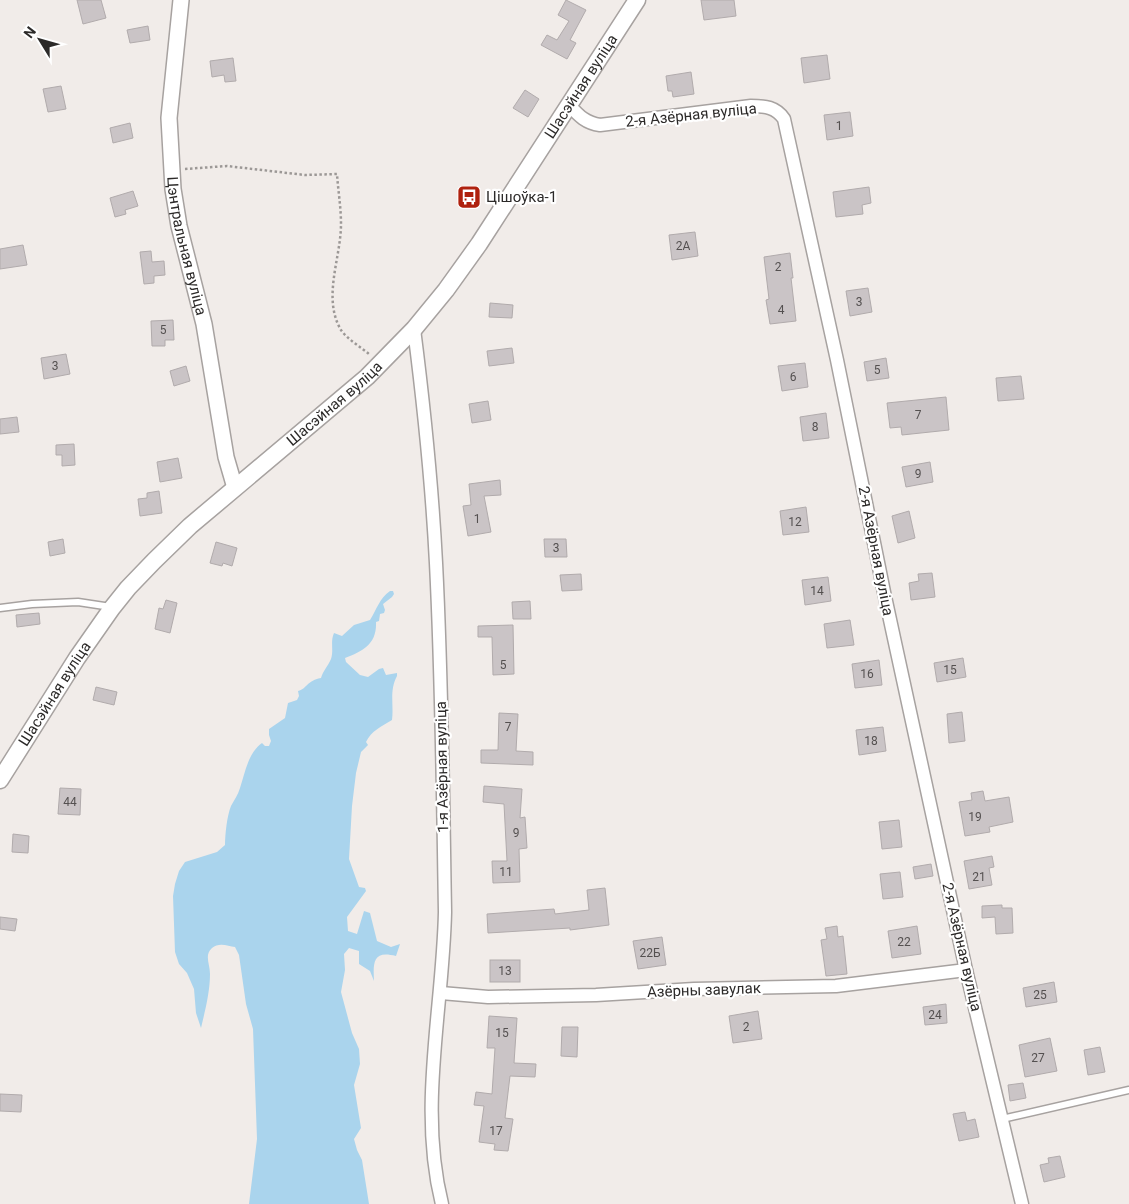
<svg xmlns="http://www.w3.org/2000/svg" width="1129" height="1204" viewBox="0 0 1129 1204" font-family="Roboto,sans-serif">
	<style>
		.water { fill: #aad4ed }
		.building { fill: #cac4c6; stroke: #b1abac }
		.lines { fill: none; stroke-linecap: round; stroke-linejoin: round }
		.service-casing { stroke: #a7a2a0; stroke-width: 9 }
		.minor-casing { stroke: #a7a2a0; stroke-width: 15 }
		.tertiary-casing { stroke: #a7a2a0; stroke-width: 18 }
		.secondary-casing { stroke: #a7a2a0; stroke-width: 19 }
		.path { stroke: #9c9896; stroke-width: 2.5; stroke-dasharray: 2.5 2.5; stroke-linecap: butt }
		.service { stroke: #fff; stroke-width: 6 }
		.minor { stroke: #fff; stroke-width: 12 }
		.tertiary { stroke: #fff; stroke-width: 15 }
		.secondary { stroke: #fff; stroke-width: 16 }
		.labels { text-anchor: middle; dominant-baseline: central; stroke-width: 4.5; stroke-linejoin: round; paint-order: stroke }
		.number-label { font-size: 12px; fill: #545050 }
		.street-label { font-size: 15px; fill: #2c2a29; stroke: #fff }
		.poi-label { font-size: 15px; fill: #2c2a29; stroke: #fff; text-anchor: start }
	</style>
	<rect width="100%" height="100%" fill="#f1ece9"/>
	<path class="water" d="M 390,591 L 393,591 L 394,594 L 392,597 L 383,604 L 385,610 L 384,613 L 380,614 L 379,621 L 376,622 C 377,644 363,651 345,658 L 346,662 L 360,675 L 368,677 L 379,669 L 383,668 L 386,675 L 397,673 L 397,676 C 389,691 394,705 392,720 C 382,726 371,731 366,742 L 368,745 L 361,752 L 356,773 L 352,806 L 349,859 L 359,887 L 365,888 L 366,891 L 347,917 L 348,931 L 357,934 L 364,911 L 370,913 L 377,941 L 391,947 L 400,944 L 396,956 C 373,950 373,962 374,981 L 370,971 L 359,964 L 359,951 L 349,948 L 344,954 L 345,970 L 341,992 L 352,1033 L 359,1049 L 360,1064 L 354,1085 L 361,1128 L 354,1139 L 357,1150 L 362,1160 L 369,1204 L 249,1204 L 257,1139 L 253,1029 L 246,1004 L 239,955 L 235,947 C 228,946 219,942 212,948 C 204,955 210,964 210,974 C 210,992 205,1011 201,1028 L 196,1013 L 194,989 L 187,973 L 179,964 L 175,952 L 173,896 L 175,884 L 179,871 L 185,862 L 217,852 L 225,845 C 225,834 227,816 231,806 C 234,800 238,795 240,788 C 245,773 248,753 262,743 L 265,746 L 269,746 L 271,741 L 269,735 L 269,729 L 285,718 L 288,703 L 297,700 L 299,696 L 298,691 C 308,688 306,681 321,678 C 323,671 328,666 331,659 C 334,650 330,642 334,633 L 342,636 L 354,625 L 370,620 C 377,609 379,599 390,591 Z"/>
	<g class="building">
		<path d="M 77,0 L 101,0 L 106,18 L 83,24 Z"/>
		<path d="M 566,0 L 586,10 L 570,40 L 576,43 L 567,59 L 541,45 L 547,35 L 557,40 L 569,21 L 558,15 Z"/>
		<path d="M 701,0 L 734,0 L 736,16 L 704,20 Z"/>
		<path d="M 148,26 L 150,40 L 130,43 L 127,30 Z"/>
		<path d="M 827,55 L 830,79 L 804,83 L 801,58 Z"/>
		<path d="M 233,58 L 236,81 L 225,82 L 224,75 L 212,77 L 210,61 Z"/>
		<path d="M 691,72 L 694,94 L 673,97 L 672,91 L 668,91 L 666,76 Z"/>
		<path d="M 61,86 L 66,109 L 48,112 L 43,89 Z"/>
		<path d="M 525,90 L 539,99 L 528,117 L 513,108 Z"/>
		<path d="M 850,112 L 853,136 L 827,140 L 824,115 Z"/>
		<path d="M 130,123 L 133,138 L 113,143 L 110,128 Z"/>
		<path d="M 869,187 L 871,203 L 862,205 L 863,214 L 836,217 L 833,192 Z"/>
		<path d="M 133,191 L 138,206 L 125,210 L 126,214 L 115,217 L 110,198 Z"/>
		<path d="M 695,232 L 698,256 L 672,260 L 669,235 Z"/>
		<path d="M 23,245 L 27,265 L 0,269 L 0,249 Z"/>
		<path d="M 151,251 L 152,262 L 164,261 L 165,275 L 154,276 L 154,283 L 144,284 L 140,252 Z"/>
		<path d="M 790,253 L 793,278 L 791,278 L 796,321 L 770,324 L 766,300 L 769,299 L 764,257 Z"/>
		<path d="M 868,288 L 872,312 L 850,316 L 846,291 Z"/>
		<path d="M 490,303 L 513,305 L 512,318 L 489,317 Z"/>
		<path d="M 173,320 L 174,340 L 165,340 L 165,346 L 152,346 L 151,321 Z"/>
		<path d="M 512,348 L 514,363 L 489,366 L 487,351 Z"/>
		<path d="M 66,354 L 70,374 L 44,379 L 41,358 Z"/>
		<path d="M 886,358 L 889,378 L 867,381 L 864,362 Z"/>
		<path d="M 805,363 L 808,387 L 782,391 L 778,366 Z"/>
		<path d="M 186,366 L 190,381 L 174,386 L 170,371 Z"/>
		<path d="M 1021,376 L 1024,399 L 998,401 L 996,378 Z"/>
		<path d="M 946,397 L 949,430 L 902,435 L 901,427 L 890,428 L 887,403 Z"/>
		<path d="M 488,401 L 491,420 L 472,423 L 469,404 Z"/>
		<path d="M 826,413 L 829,438 L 803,441 L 800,417 Z"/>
		<path d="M 17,417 L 19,432 L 0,434 L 0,419 Z"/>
		<path d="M 74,444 L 75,465 L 62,466 L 62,455 L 56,455 L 56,445 Z"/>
		<path d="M 178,458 L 182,478 L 160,482 L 157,462 Z"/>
		<path d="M 930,462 L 933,482 L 906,487 L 902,467 Z"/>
		<path d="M 500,480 L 501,495 L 484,496 L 491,532 L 468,536 L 463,506 L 471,505 L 469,484 Z"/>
		<path d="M 159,491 L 162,513 L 140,516 L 138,499 L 147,498 L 147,493 Z"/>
		<path d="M 806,507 L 809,532 L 783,535 L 780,511 Z"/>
		<path d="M 909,511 L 915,538 L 898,543 L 892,516 Z"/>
		<path d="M 63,539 L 65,553 L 50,556 L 48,542 Z"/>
		<path d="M 544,539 L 566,539 L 567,557 L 545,557 Z"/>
		<path d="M 216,542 L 237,548 L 232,566 L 223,563 L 222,566 L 210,563 Z"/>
		<path d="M 932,573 L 935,597 L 911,600 L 909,583 L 919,581 L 918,574 Z"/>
		<path d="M 581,574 L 582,590 L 562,591 L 560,575 Z"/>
		<path d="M 828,577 L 831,601 L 805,605 L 802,580 Z"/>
		<path d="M 166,600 L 177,603 L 170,633 L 155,629 L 159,608 L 163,609 Z"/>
		<path d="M 530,601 L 531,619 L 513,619 L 512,602 Z"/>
		<path d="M 39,613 L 40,624 L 17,627 L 16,615 Z"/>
		<path d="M 850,620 L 854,645 L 827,648 L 824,624 Z"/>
		<path d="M 513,625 L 514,674 L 493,675 L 492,637 L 478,637 L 478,626 Z"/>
		<path d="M 963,658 L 966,677 L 937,682 L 934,663 Z"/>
		<path d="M 879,660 L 882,685 L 855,688 L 852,664 Z"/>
		<path d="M 96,687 L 117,692 L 114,705 L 93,700 Z"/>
		<path d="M 962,712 L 965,741 L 949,743 L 947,714 Z"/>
		<path d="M 499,713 L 518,714 L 516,751 L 533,752 L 533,765 L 481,763 L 481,750 L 498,750 Z"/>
		<path d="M 883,727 L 886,751 L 859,755 L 856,730 Z"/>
		<path d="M 484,786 L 522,789 L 520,818 L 525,817 L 527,848 L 519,849 L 520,882 L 493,883 L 492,861 L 507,861 L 504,804 L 483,802 Z"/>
		<path d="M 60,788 L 81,789 L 80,815 L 58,814 Z"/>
		<path d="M 983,791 L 985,801 L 1009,797 L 1013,822 L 989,827 L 990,832 L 965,836 L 959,802 L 972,800 L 971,793 Z"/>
		<path d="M 899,820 L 902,847 L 882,849 L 879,822 Z"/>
		<path d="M 13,834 L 29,836 L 28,853 L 12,852 Z"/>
		<path d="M 992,856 L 994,867 L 989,868 L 992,885 L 969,889 L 964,861 Z"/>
		<path d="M 931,864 L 933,876 L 915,879 L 913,867 Z"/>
		<path d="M 900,872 L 903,897 L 883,899 L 880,874 Z"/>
		<path d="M 605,888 L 609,925 L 570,930 L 570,928 L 488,933 L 487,914 L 554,909 L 555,914 L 589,910 L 587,890 Z"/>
		<path d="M 1002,905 L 1002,908 L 1012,908 L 1013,933 L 996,934 L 995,917 L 982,918 L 982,906 Z"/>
		<path d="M 0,917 L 17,919 L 15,931 L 0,929 Z"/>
		<path d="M 837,926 L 838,937 L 843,936 L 847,974 L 826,976 L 821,940 L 827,939 L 825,928 Z"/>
		<path d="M 917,926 L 921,954 L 892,958 L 888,931 Z"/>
		<path d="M 662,937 L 666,965 L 638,969 L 633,941 Z"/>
		<rect x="490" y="960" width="30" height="22"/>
		<path d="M 1054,982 L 1057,1002 L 1026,1007 L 1023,988 Z"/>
		<path d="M 946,1004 L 947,1023 L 925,1025 L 923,1007 Z"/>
		<path d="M 758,1011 L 762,1039 L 733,1043 L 729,1016 Z"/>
		<path d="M 489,1016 L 517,1018 L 514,1063 L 536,1064 L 535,1077 L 510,1076 L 505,1118 L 513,1119 L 508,1151 L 494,1150 L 495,1144 L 479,1142 L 484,1106 L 474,1105 L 476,1092 L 492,1094 L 495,1048 L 487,1048 Z"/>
		<path d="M 562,1027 L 578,1027 L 577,1057 L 561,1056 Z"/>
		<path d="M 1050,1038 L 1057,1071 L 1025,1077 L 1019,1045 Z"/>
		<path d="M 1100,1047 L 1105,1072 L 1088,1075 L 1084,1050 Z"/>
		<path d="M 1023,1083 L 1026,1098 L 1010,1101 L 1008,1085 Z"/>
		<path d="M 0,1094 L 22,1095 L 21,1112 L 0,1111 Z"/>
		<path d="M 965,1112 L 967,1121 L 975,1119 L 979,1137 L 959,1141 L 953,1114 Z"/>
		<path d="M 1060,1156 L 1065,1177 L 1044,1182 L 1040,1165 L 1049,1163 L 1048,1158 Z"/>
	</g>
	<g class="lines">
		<g class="service-casing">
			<g id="service">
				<path d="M 0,608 L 32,604 L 78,602 L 111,607"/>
				<path d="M 1002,1119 L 1129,1090"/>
			</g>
		</g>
		<g class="minor-casing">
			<g id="minor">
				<path d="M 570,106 C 579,116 586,123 600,125 L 751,106 C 765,106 776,107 784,119 L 837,360 L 884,592 L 966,970 L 1022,1204"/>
				<path d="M 414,329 C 424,407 432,485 436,563 C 442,680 443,796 445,912 C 443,1009 418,1108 442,1204"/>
				<path d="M 441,993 L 488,997 L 596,995 L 694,989 L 836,986 L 966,970"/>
			</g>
		</g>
		<g class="tertiary-casing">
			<g id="tertiary">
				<path id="s1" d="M 181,0 L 169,118 L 173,189 L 179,226 L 204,324 L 226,457 L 235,488"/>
			</g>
		</g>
		<g class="secondary-casing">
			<g id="secondary">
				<path id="s2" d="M 0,780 L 77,658 L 112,608 L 128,588 L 154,561 L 190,526 L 367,377 L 414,329 L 446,290 L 479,244 L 637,0"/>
			</g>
		</g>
		<path class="path" d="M 185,169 L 227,166 L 305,175 L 337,174 C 338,190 341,207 341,224 C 341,258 322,298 341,330 C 348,340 361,347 370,355"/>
		<use href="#service" class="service"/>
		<use href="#minor" class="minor"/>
		<use href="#tertiary" class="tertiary"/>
		<use href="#secondary" class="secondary"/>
	</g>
	<defs>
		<g id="bus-square" transform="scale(1.25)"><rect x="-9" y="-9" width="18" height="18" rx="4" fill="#af210e" stroke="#fff"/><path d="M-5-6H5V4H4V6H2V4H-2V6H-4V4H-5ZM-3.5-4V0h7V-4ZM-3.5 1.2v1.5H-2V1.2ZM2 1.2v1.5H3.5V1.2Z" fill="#fff"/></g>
	</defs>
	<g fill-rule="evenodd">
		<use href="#bus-square" x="469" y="197"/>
	</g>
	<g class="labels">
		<g class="number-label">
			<text x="839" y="126">1</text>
			<text x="683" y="246">2А</text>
			<text x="778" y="267">2</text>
			<text x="859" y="302">3</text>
			<text x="781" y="310">4</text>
			<text x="163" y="330">5</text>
			<text x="55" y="366">3</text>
			<text x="877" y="370">5</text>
			<text x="793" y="377">6</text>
			<text x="918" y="415">7</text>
			<text x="815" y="427">8</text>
			<text x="918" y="474">9</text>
			<text x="477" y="519">1</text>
			<text x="795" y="522">12</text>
			<text x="556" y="548">3</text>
			<text x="817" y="591">14</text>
			<text x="503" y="665">5</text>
			<text x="950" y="670">15</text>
			<text x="867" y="674">16</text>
			<text x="508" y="727">7</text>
			<text x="871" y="741">18</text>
			<text x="70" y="802">44</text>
			<text x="975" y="817">19</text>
			<text x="516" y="833">9</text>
			<text x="506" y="872">11</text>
			<text x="979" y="877">21</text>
			<text x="904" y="942">22</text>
			<text x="650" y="953">22Б</text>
			<text x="505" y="971">13</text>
			<text x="1040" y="995">25</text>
			<text x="935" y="1015">24</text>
			<text x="746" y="1027">2</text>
			<text x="502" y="1033">15</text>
			<text x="1038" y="1058">27</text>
			<text x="496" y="1131">17</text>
		</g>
		<g class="street-label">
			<text stroke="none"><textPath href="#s2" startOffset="912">Шасэйная вуліца</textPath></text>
			<text transform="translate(691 115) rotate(-6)">2-я Азёрная вуліца</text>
			<text stroke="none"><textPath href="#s1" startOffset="248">Цэнтральная вуліца</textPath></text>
			<text stroke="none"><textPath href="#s2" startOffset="508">Шасэйная вуліца</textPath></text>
			<text transform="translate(876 551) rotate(79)">2-я Азёрная вуліца</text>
			<text stroke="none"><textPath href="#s2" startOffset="102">Шасэйная вуліца</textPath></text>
			<text transform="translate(442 767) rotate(-91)">1-я Азёрная вуліца</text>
			<text transform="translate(962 947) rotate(77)">2-я Азёрная вуліца</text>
			<text transform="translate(704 990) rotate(-2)">Азёрны завулак</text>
		</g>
		<g class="poi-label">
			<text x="486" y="197">Цішоўка-1</text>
		</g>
	</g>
	<g transform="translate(40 40) rotate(307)" stroke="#ffffff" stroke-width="4" paint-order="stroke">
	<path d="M0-4L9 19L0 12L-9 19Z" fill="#2c2a29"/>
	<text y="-8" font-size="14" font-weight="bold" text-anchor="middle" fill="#2c2a29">N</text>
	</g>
</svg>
